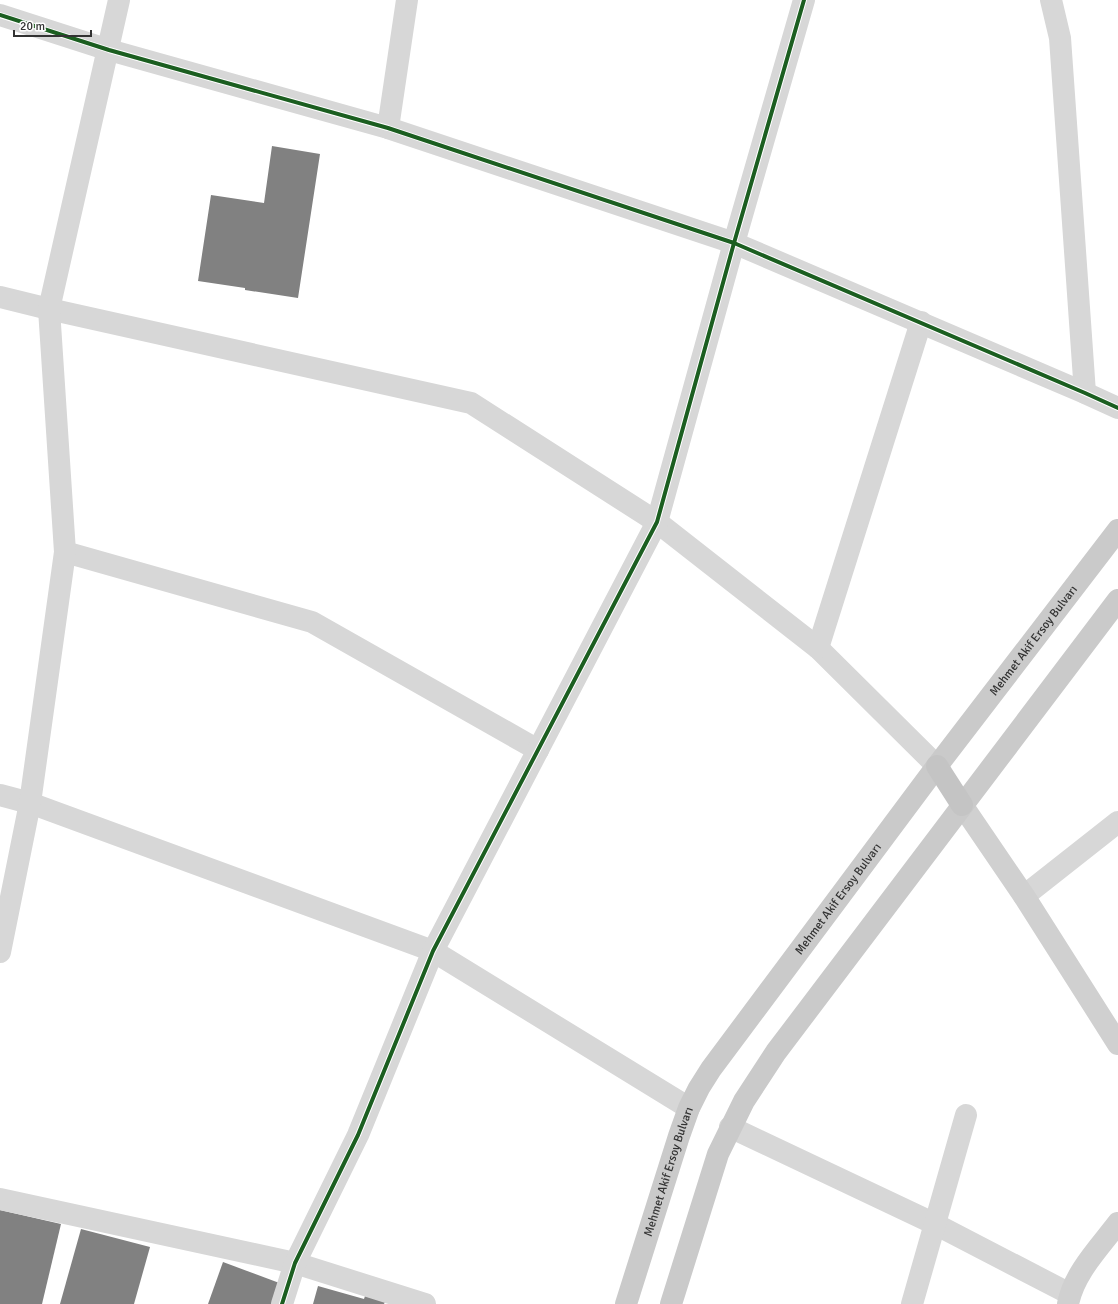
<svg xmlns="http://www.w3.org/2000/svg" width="1118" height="1304" viewBox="0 0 1118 1304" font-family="Signika,sans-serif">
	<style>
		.building { fill: #818181 }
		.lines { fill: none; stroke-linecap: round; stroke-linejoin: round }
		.street { stroke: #d7d7d7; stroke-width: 22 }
		.secondary { stroke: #d0d0d0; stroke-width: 22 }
		.primary { stroke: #cacaca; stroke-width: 22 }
		.highway { stroke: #c4c4c4; stroke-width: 22 }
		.cycleway-casing { stroke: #fff; stroke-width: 6 }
		.cycleway { stroke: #1b5e20; stroke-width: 4 }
		.labels { text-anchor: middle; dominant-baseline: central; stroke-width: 4; stroke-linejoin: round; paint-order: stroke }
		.street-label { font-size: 12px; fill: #333; stroke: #fff }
	</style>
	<rect width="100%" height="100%" fill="#fff"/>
	<g class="building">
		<path d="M 272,146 L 320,154 L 298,298 L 245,290 L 245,288 L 198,281 L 211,195 L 264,203 Z"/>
		<path d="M 0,1210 L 61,1224 L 42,1304 L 0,1304 Z"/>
		<path d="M 81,1229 L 150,1247 L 134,1304 L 60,1304 Z"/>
		<path d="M 223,1262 L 282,1284 L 274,1304 L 208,1304 Z"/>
		<path d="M 318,1286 L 364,1299 L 365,1296 L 385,1302 L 384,1304 L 313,1304 Z"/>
	</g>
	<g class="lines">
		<g class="street">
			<path d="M 1051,0 L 1060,38 L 1085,393"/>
			<path d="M 0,15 L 109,50 L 388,128 L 734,243 L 1085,393 L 1118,408"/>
			<path d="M 388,128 L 407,0"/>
			<path d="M 0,297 L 49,309 L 471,403 L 657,522 L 818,648 L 937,766"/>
			<path d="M 65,552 L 312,622 L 538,750"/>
			<path d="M 818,648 L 921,322"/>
			<path d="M 0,795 L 30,803 L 433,951 L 689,1108"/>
			<path d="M 1024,896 L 1118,822"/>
			<path d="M 0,952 L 30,803 L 65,552 L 49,309 L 119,0"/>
			<path d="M 730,1127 L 935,1224 L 1070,1294"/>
			<path d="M 0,1199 L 295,1263 L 425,1304"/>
			<path d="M 282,1304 L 295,1263 L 358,1135 L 433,951 L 657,522 L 734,243 L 804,0"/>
			<path d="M 912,1304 L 966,1115"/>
		</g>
		<g class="secondary">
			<path d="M 962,805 L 1024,896 L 1118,1044"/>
			<path d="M 1068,1304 C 1074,1273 1099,1248 1118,1223"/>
		</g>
		<g class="primary">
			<path id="s1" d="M 626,1304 L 679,1136 L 689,1108 L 699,1088 L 711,1069 L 937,766 L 1118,530"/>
			<path d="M 671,1304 L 718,1154 L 744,1101 L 776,1052 L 1118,600"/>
		</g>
		<path class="highway" d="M 937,766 L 962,805"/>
		<g class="cycleway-casing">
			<g id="cycleway">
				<path d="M 0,15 L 109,50 L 388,128 L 734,243 L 1085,393 L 1118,408"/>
				<path d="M 282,1304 L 295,1263 L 358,1135 L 433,951 L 657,522 L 734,243 L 804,0"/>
			</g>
		</g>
		<use href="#cycleway" class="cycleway"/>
	</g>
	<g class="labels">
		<g class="street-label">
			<text stroke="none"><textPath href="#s1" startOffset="787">Mehmet Akif Ersoy Bulvarı</textPath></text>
			<text stroke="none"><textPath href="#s1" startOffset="463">Mehmet Akif Ersoy Bulvarı</textPath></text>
			<text stroke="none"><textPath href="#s1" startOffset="139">Mehmet Akif Ersoy Bulvarı</textPath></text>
		</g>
	</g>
	<path d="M14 30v6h77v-6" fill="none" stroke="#333333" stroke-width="2"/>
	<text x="20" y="30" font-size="12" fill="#333333" stroke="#ffffff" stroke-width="3" paint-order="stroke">20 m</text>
</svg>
